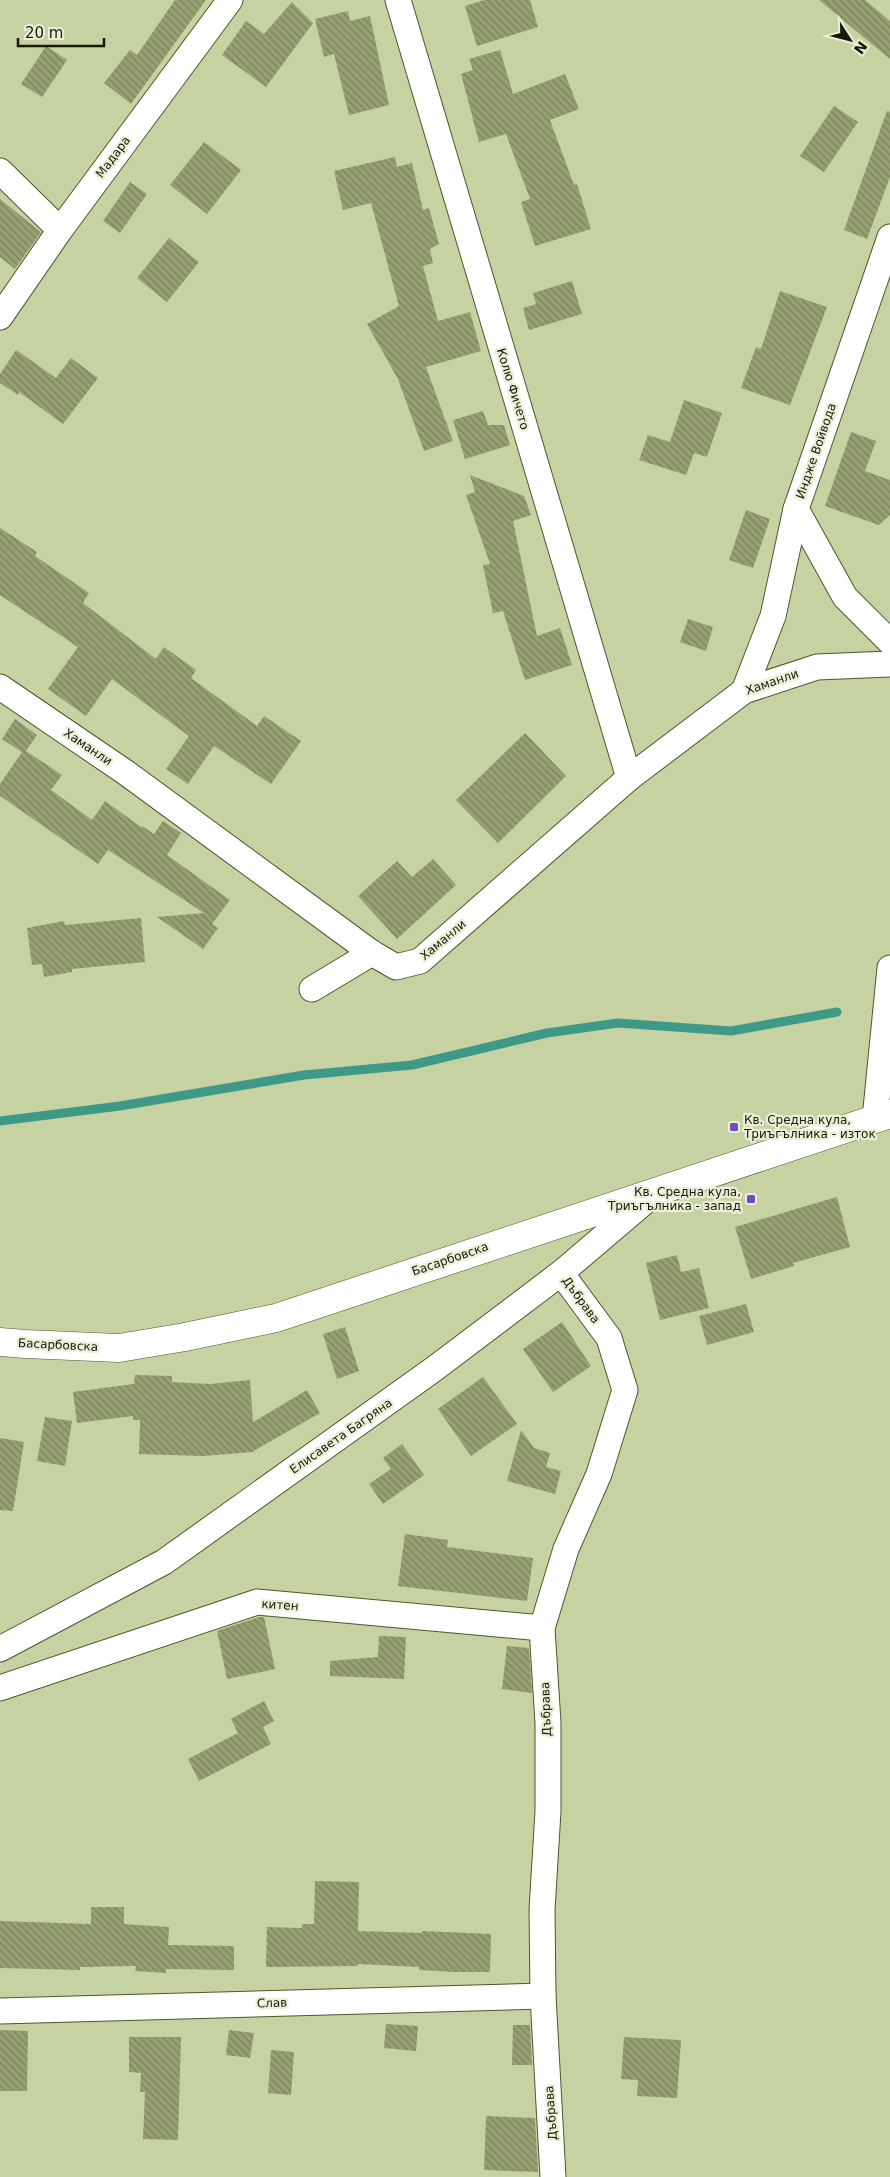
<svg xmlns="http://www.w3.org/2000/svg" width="890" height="2177" viewBox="0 0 890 2177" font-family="'DejaVu Sans',sans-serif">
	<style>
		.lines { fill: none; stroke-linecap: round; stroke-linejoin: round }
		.stream { stroke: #3e9987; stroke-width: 9 }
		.building { fill: url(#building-back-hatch) }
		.street-casing { stroke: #4e572c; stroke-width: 27 }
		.secondary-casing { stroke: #4e572c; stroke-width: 29 }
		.street { stroke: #fff; stroke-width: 25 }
		.secondary { stroke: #fff; stroke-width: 28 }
		.poi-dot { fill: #7848c0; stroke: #eaf0d8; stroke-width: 2 }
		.labels { text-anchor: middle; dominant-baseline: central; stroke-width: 4.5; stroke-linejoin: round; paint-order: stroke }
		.street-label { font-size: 12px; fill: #171a09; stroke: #eaf0d8 }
		.poi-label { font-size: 12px; fill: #171a09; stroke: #eaf0d8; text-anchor: start }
	</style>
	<defs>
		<pattern id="building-back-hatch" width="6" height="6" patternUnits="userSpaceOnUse" patternTransform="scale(1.25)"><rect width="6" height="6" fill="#96a072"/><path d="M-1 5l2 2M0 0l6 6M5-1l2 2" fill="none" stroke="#79825c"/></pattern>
	</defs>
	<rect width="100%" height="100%" fill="#c7d2a3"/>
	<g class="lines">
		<path class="stream" d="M 0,1121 L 120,1106 L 304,1075 L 412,1065 L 547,1033 L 618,1023 L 731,1031 L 837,1012"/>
	</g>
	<g class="building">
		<path d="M 175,0 L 206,0 L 131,104 L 104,83 L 130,50 L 137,55 Z"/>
		<path d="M 484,0 L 530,0 L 538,27 L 477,46 L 465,6 Z"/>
		<path d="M 819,0 L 865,0 L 890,21 L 890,59 Z"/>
		<path d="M 292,2 L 313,23 L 266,87 L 222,55 L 246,21 L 264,34 Z"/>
		<path d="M 348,11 L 350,21 L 370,16 L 389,105 L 349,115 L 334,54 L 324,57 L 315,19 Z"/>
		<path d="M 46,46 L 67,60 L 42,97 L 21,84 Z"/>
		<path d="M 500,50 L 513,94 L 565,74 L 579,109 L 550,120 L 574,185 L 577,184 L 591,229 L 535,246 L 521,202 L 530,199 L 506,134 L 479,142 L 461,74 L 473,70 L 469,59 Z"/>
		<path d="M 834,106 L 858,122 L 824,172 L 800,156 Z"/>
		<path d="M 887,111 L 890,112 L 890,177 L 867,239 L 844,230 Z"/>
		<path d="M 204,142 L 241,170 L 207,214 L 170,185 Z"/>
		<path d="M 395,157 L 397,167 L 412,163 L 423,210 L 429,208 L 439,244 L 430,249 L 433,263 L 423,266 L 438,321 L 470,312 L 481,351 L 426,367 L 453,441 L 424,451 L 398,379 L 367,324 L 399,306 L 371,203 L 343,210 L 334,171 Z"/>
		<path d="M 130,182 L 147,194 L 120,233 L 103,221 Z"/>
		<path d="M 0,199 L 41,232 L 15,269 L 0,257 Z"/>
		<path d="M 169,238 L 199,262 L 167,302 L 137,278 Z"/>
		<path d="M 572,281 L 582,314 L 529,330 L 523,308 L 536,304 L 533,293 Z"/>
		<path d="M 780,291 L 827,307 L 790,405 L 741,388 L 756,347 L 761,349 Z"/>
		<path d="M 16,350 L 56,378 L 71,358 L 98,378 L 63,424 L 19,392 L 18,395 L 0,383 L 0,374 Z"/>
		<path d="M 684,400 L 722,413 L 707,457 L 694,453 L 686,475 L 639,460 L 648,435 L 670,442 Z"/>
		<path d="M 483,411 L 488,425 L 504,425 L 510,445 L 465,459 L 453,420 Z"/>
		<path d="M 851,432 L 876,441 L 865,471 L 890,480 L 890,515 L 879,525 L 825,506 Z"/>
		<path d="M 470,475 L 524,496 L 531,515 L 513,521 L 537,636 L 560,628 L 572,665 L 525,680 L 503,611 L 493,613 L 483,565 L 490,564 L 466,495 L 475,492 Z"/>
		<path d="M 746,510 L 770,519 L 753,568 L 729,560 Z"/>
		<path d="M 0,528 L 37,552 L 35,556 L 89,593 L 83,603 L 156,659 L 164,647 L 196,670 L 191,678 L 257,726 L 264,716 L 301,741 L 271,784 L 214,746 L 188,784 L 166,769 L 189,736 L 112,679 L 86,716 L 48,689 L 78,647 L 0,595 Z"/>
		<path d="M 688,619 L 713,627 L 706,651 L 680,642 Z"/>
		<path d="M 15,719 L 37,735 L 26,751 L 62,775 L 51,790 L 92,820 L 105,801 L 141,827 L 142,826 L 154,834 L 163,821 L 181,833 L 167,855 L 230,900 L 212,924 L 218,928 L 203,949 L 157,917 L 204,913 L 108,850 L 98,864 L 0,796 L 0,784 L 22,752 L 2,739 Z"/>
		<path d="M 525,733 L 566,776 L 498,843 L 456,800 Z"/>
		<path d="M 433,859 L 456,885 L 397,939 L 358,896 L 397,861 L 412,877 Z"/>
		<path d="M 141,918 L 145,962 L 72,969 L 72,972 L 44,977 L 42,964 L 32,965 L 27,928 L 64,921 L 65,925 Z"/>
		<path d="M 837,1197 L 850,1247 L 793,1263 L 794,1266 L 751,1279 L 735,1227 Z"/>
		<path d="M 677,1255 L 681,1272 L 699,1268 L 709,1308 L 660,1320 L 646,1263 Z"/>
		<path d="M 746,1304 L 754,1332 L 707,1345 L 699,1316 Z"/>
		<path d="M 562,1322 L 591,1366 L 553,1392 L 523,1349 Z"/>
		<path d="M 345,1327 L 359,1371 L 337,1379 L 323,1334 Z"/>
		<path d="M 135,1375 L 172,1376 L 172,1382 L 210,1384 L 250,1380 L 253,1422 L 307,1390 L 320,1413 L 252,1452 L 204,1456 L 139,1454 L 140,1420 L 133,1420 L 133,1416 L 77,1423 L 73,1392 L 134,1384 Z"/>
		<path d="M 483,1377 L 517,1424 L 471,1456 L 438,1409 Z"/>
		<path d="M 45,1417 L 72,1421 L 65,1466 L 37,1461 Z"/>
		<path d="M 521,1430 L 534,1448 L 550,1453 L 546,1467 L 561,1471 L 555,1494 L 507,1481 Z"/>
		<path d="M 0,1438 L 24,1442 L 13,1511 L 0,1510 Z"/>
		<path d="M 402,1444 L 424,1475 L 383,1504 L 369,1484 L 391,1469 L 383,1458 Z"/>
		<path d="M 405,1534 L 448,1540 L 447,1547 L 533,1558 L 527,1601 L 398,1586 Z"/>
		<path d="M 259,1617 L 264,1617 L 275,1669 L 227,1679 L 217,1631 Z"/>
		<path d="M 379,1636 L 406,1637 L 404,1679 L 330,1676 L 330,1661 L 378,1657 Z"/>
		<path d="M 507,1646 L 529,1648 L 532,1693 L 502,1689 Z"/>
		<path d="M 264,1701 L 274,1721 L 263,1727 L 271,1744 L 199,1781 L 188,1759 L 238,1733 L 231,1719 Z"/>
		<path d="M 315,1881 L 359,1882 L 358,1931 L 422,1933 L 422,1931 L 491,1934 L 490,1972 L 453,1972 L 419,1970 L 419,1967 L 358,1964 L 358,1966 L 266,1967 L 267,1927 L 302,1928 L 302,1924 L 314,1924 Z"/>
		<path d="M 91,1907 L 124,1907 L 124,1924 L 169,1927 L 168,1945 L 234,1946 L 234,1970 L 166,1969 L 166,1973 L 135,1971 L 136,1966 L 80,1967 L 80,1970 L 0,1968 L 0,1921 L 91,1924 Z"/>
		<path d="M 386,2024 L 418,2026 L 416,2051 L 384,2048 Z"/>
		<path d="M 513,2025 L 530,2025 L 532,2065 L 512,2065 Z"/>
		<path d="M 0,2030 L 28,2031 L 27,2091 L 0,2091 Z"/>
		<path d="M 229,2030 L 254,2033 L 250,2058 L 226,2055 Z"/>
		<path d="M 129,2037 L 181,2037 L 178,2140 L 143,2139 L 145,2092 L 140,2092 L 141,2073 L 129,2072 Z"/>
		<path d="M 624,2037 L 681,2040 L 677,2098 L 637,2096 L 638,2080 L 621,2079 Z"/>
		<path d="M 271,2050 L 294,2052 L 291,2095 L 268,2093 Z"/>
		<path d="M 486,2116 L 535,2118 L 538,2172 L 484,2170 Z"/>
	</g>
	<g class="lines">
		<g class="street-casing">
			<g id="street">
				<path d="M 398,0 L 629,778"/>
				<path d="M 0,171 L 60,230"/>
				<path d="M 890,237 L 796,509 L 845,597 L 890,642"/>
				<path d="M 0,317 L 60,230 L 230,0"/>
				<path d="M 0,687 L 125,772 L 372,953 L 396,967 L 420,961 L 629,778 L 744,691 L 817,667 L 890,664"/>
				<path d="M 744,691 L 773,616 L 796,509"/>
				<path d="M 312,989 L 372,953"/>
				<path d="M 875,1119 L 890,968"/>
				<path d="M 0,1649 L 164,1562 L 434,1369 L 561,1273 L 655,1193"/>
				<path d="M 0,1688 L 257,1602 L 542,1628"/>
				<path d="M 0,2011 L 543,1996"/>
				<path d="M 553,2177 L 543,1996 L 542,1910 L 548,1811 L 548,1723 L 542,1628 L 566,1549 L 599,1474 L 625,1390 L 609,1338 L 561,1273"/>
			</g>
		</g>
		<g class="secondary-casing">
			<path id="secondary" d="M 0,1342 L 25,1344 L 119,1348 L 185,1337 L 276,1318 L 890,1114"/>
		</g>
		<use href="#street" class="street"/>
		<use href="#secondary" class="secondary"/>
	</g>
	<g class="poi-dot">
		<rect x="729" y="1122" width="10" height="10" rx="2.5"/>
		<rect x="746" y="1194" width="10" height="10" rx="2.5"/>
	</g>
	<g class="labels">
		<g class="street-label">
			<text transform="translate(113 157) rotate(-53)">Мадара</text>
			<text transform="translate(513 389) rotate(73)">Колю Фичето</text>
			<text transform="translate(816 451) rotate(-71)">Индже Войвода</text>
			<text transform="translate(772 682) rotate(-19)">Хаманли</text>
			<text transform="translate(88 747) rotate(34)">Хаманли</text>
			<text transform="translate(443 940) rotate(-40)">Хаманли</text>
			<text transform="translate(450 1259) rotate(-19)">Басарбовска</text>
			<text transform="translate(581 1300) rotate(54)">Дъбрава</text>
			<text transform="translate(58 1345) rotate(3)">Басарбовска</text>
			<text transform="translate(341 1436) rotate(-35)">Елисавета Багряна</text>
			<text transform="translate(280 1605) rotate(4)">китен</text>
			<text transform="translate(546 1709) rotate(-92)">Дъбрава</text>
			<text transform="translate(272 2003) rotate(-2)">Слав</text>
			<text transform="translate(551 2113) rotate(-94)">Дъбрава</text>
		</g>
		<g class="poi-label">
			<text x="744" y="1120">Кв. Средна кула,<tspan x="744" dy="14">Триъгълника - изток</tspan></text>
			<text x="741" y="1192" text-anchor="end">Кв. Средна кула,<tspan x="741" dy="14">Триъгълника - запад</tspan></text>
		</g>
	</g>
	<g transform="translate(850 40) rotate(126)" stroke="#eaf0d8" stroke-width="4" paint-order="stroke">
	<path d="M0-4L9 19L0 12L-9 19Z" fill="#171a09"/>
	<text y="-8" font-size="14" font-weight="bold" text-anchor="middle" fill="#171a09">N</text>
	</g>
	<path d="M18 38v8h86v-8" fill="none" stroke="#171a09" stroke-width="2.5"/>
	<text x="25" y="38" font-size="15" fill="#171a09" stroke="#eaf0d8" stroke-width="4" paint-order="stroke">20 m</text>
</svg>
